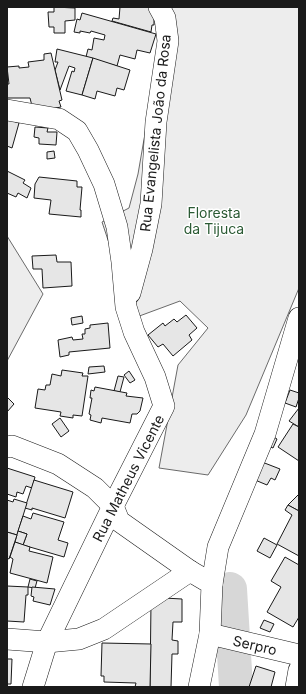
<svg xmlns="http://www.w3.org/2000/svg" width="306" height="694" viewBox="0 0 306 694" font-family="Inter,sans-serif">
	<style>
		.green { fill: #ededed; stroke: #6a6a6a }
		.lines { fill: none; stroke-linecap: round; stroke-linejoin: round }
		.river { stroke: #d7d7d7; stroke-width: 34 }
		.building { fill: #e6e6e6; stroke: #1a1a1a }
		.minor-casing { stroke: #1a1a1a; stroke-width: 22 }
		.minor { stroke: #fff; stroke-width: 21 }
		.labels { text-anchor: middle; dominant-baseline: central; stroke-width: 3; stroke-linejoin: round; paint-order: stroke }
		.street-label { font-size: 14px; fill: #1a1a1a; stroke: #fff }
		.park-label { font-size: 14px; fill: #2b5a34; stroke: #fff }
	</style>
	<rect width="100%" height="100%" fill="#fff"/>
	<g class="green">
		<path d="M 156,7 L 299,7 L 299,288 L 246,415 L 208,475 L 159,468 L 178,365 L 208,328 L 180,301 L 134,318 L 102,222 L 129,208 L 138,174 L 152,93 L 165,29 Z"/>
		<path d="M 7,236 L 43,294 L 7,361 Z"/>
	</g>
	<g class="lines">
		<path class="river" d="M 230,589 L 236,687"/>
	</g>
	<g class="building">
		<path d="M 54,7 L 75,8 L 75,20 L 65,21 L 65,33 L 54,33 L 54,27 L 49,27 L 48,12 L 54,12 Z"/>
		<path d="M 120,7 L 154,7 L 154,25 L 152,25 L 151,32 L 112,21 L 113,18 L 119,19 Z"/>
		<path d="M 82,13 L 156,34 L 150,53 L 137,50 L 135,59 L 120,55 L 117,66 L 86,57 L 88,49 L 92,50 L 94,38 L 104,40 L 105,35 L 91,31 L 90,33 L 80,31 L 80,33 L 74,32 L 77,19 L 80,20 Z"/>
		<path d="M 57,49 L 93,58 L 82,95 L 66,91 L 72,71 L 74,72 L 75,68 L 69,66 L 60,90 L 55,70 L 58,62 L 55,62 Z"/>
		<path d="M 51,53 L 62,100 L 59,101 L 61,107 L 45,110 L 33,110 L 30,98 L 7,98 L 7,84 L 9,84 L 7,67 L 19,66 L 19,68 L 29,67 L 28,62 L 44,60 L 44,54 Z"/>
		<path d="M 93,58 L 130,70 L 124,90 L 117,88 L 115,96 L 97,91 L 95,99 L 82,95 Z"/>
		<path d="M 7,119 L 19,123 L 12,148 L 7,146 Z"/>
		<path d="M 35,127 L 48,128 L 47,132 L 57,132 L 56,145 L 39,144 L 39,138 L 34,137 Z"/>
		<path d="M 54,151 L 55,158 L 47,159 L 47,152 Z"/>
		<path d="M 7,171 L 25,180 L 23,183 L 31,188 L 27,198 L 18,193 L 16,197 L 7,193 Z"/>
		<path d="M 39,177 L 77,181 L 77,187 L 82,187 L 80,210 L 81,210 L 81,217 L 49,214 L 51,200 L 34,198 L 35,184 Z"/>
		<path d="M 56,255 L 57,262 L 71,262 L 72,286 L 43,288 L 42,269 L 33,269 L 32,256 Z"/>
		<path d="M 186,315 L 197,328 L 189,335 L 192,340 L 173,356 L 163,344 L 158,347 L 148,335 L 163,323 L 165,326 L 174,319 L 177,322 Z"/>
		<path d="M 82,316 L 83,323 L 72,325 L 71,318 Z"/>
		<path d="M 108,323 L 110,348 L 69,352 L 69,355 L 60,357 L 58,340 L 72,337 L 73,340 L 83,339 L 82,334 L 85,334 L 85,329 L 90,328 L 90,325 Z"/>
		<path d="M 104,366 L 105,372 L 88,374 L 89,367 Z"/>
		<path d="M 62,370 L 83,373 L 82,376 L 88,376 L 82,416 L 73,415 L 73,418 L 60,416 L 61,412 L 35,408 L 38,389 L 45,390 L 46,385 L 50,385 L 52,374 L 61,376 Z"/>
		<path d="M 129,371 L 135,380 L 130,383 L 124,375 Z"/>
		<path d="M 118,376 L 124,377 L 120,392 L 114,391 Z"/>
		<path d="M 95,387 L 127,393 L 126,396 L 143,398 L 140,411 L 137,414 L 132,414 L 130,423 L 102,418 L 101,423 L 90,420 L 91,415 L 89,414 L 92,398 L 90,398 L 91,390 L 94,391 Z"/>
		<path d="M 290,390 L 299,393 L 299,398 L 296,407 L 285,403 Z"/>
		<path d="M 7,397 L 14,404 L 7,412 Z"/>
		<path d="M 299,408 L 299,427 L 289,421 Z"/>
		<path d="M 60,418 L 69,431 L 61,437 L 52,424 Z"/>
		<path d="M 293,424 L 299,427 L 299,461 L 278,447 Z"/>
		<path d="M 272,436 L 277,439 L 273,448 L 268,446 Z"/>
		<path d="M 262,462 L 280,469 L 275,480 L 271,478 L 267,485 L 255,480 Z"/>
		<path d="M 7,468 L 35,477 L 32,488 L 26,486 L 23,494 L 17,492 L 16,497 L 7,494 Z"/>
		<path d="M 34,480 L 73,492 L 65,518 L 32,508 L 32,510 L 25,508 Z"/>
		<path d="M 299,494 L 299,511 L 288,505 Z"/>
		<path d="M 14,499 L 27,503 L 17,535 L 7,532 L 7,500 L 13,502 Z"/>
		<path d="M 288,505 L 299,511 L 299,556 L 277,544 L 292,515 L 285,510 Z"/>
		<path d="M 33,513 L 64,522 L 58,540 L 68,543 L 64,557 L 23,545 L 27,534 L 18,531 L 23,516 L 31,519 Z"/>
		<path d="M 18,531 L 27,534 L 23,545 L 15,542 Z"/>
		<path d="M 7,532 L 17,535 L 9,559 L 7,558 Z"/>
		<path d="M 264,538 L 277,545 L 270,558 L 257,551 Z"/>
		<path d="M 15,542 L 30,547 L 29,551 L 53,557 L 47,583 L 10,573 L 13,559 L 10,557 Z"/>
		<path d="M 285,557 L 299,565 L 299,617 L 293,627 L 267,612 L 281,587 L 271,581 Z"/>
		<path d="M 30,579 L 37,581 L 35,588 L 28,587 Z"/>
		<path d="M 7,586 L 28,587 L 28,595 L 26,595 L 24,622 L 7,621 Z"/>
		<path d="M 32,587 L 55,589 L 50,605 L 33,601 L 34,597 L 31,596 Z"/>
		<path d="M 164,598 L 182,599 L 182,622 L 173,622 L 172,640 L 178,641 L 178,654 L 172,654 L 171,687 L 150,687 L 151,602 Z"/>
		<path d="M 264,620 L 274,624 L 270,632 L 260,628 Z"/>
		<path d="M 102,643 L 151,644 L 150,687 L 135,687 L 136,683 L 104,682 L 104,676 L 101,676 Z"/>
		<path d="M 7,659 L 12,659 L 11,684 L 7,684 Z"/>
		<path d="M 256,666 L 275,672 L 271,687 L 249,687 Z"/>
	</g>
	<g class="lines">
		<g class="minor-casing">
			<g id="minor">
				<path d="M 7,110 L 59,119 L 77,131 L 88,150 L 104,184 L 117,227 L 122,262 L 126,307 L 134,332 L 155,377 L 164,406 L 113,506 L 47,642 L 33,687"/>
				<path d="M 130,293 L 142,249 L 151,204 L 156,122 L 168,41 L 165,18 L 159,7"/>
				<path d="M 7,447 L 12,446 L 58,464 L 95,488 L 113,506 L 119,521 L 190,571 L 212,584 L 210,634 L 199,687"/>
				<path d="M 212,584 L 218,547 L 265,434 L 299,318"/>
				<path d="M 210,634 L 299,655"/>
				<path d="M 7,639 L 47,642 L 79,639 L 104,629 L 190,571"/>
				<path d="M 296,687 L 299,670"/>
			</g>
		</g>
		<use href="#minor" class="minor"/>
	</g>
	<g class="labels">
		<g class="street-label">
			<text transform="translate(155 133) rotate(-84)">Rua Evangelista João da Rosa</text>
			<text transform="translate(128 478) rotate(-63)">Rua Matheus Vicente</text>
			<text transform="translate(255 645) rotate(13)">Serpro</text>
		</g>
		<g class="park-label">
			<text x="214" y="212">Floresta<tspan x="214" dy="16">da Tijuca</tspan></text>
		</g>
	</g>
	<rect width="306" height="694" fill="none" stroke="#1a1a1a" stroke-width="16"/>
</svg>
